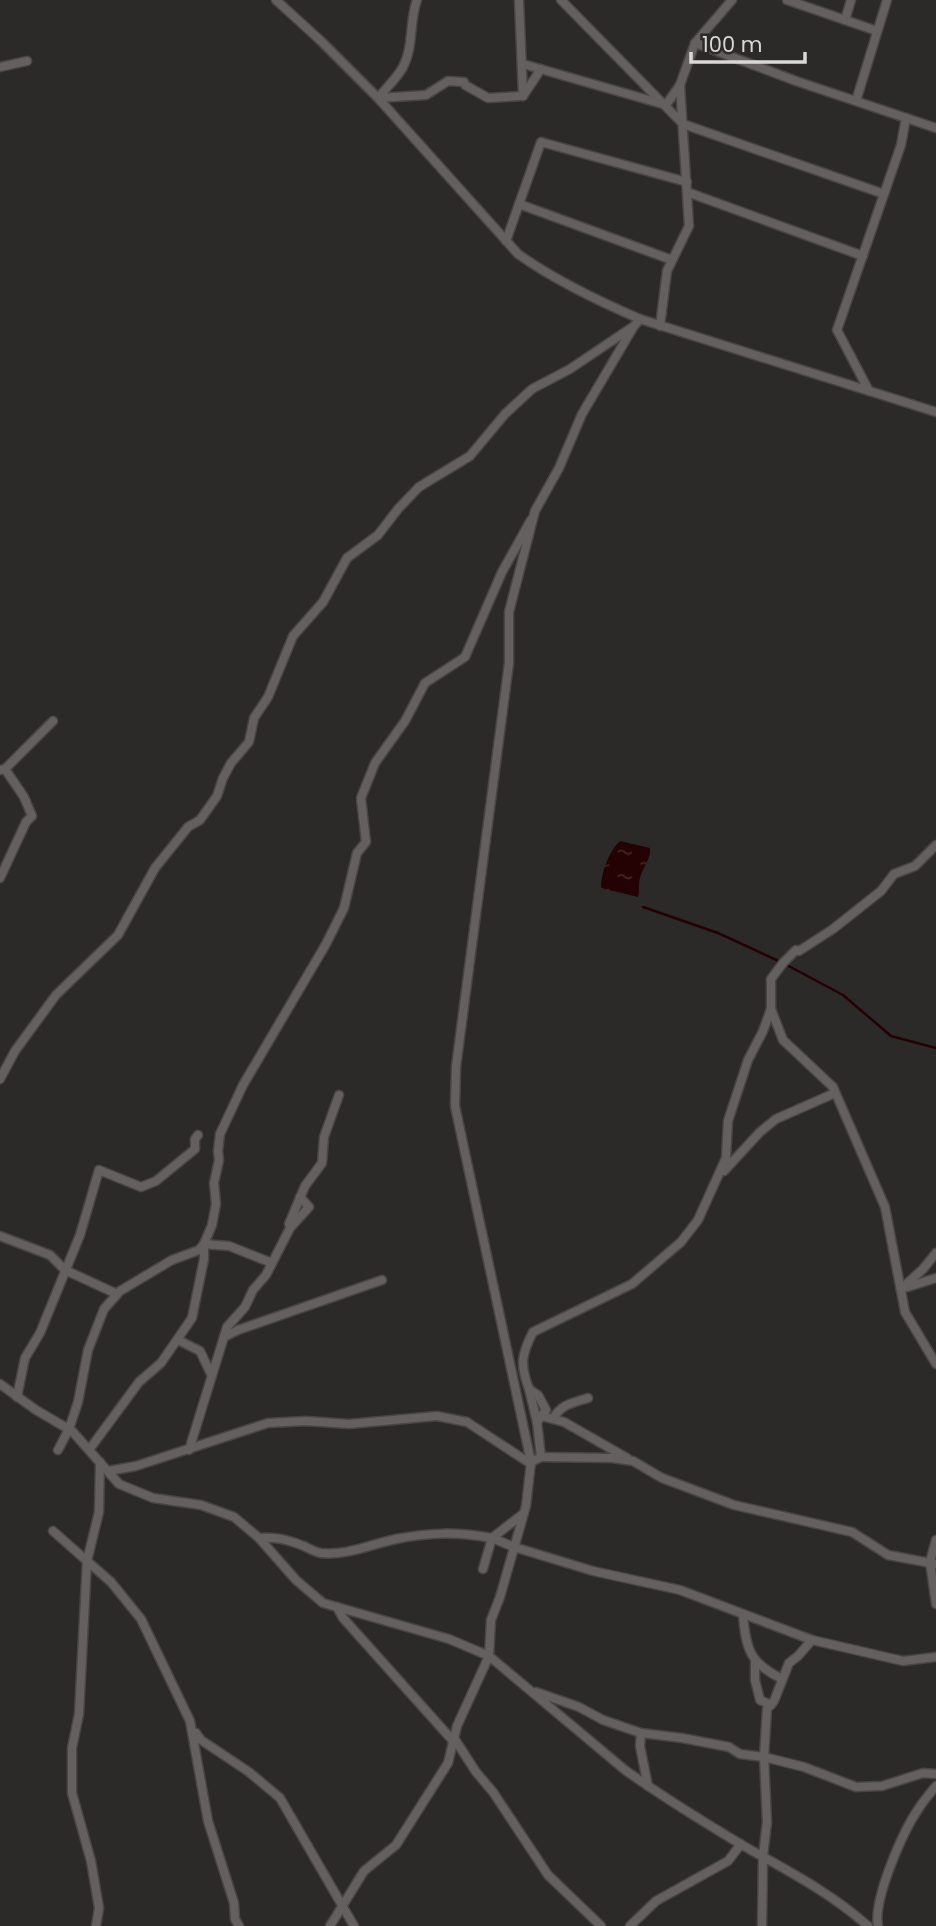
<svg xmlns="http://www.w3.org/2000/svg" width="936" height="1926" viewBox="0 0 936 1926" font-family="Poppins,sans-serif">
	<style>
		.water { fill: url(#water-ripples) }
		.lines { fill: none; stroke-linecap: round; stroke-linejoin: round }
		.stream { stroke: #240203; stroke-width: 2.5 }
		.minor-casing { stroke: #484544; stroke-width: 11 }
		.minor { stroke: #646060; stroke-width: 8 }
	</style>
	<defs>
		<pattern id="water-ripples" width="26" height="14" patternUnits="userSpaceOnUse" patternTransform="scale(1.75)"><rect width="26" height="14" fill="#240203"/><path d="M2 4q2-2 4 0t4 0M15 11q2-2 4 0t4 0" fill="none" stroke="#432627"/></pattern>
	</defs>
	<rect width="100%" height="100%" fill="#2c2929"/>
	<path class="water" d="M 620,841 L 650,848 C 651,859 643,867 640,878 C 638,884 640,890 638,897 L 601,888 C 601,873 609,851 620,841 Z"/>
	<g class="lines">
		<path class="stream" d="M 643,907 L 718,933 L 783,963 L 843,995 L 891,1036 L 936,1048"/>
		<g class="minor-casing">
			<g id="minor">
				<path d="M 276,0 L 321,41 L 378,98 L 518,254 C 556,281 598,301 640,319 L 936,412"/>
				<path d="M 519,0 L 523,96"/>
				<path d="M 561,0 L 683,124 L 884,194"/>
				<path d="M 787,0 L 877,31"/>
				<path d="M 845,20 L 851,0"/>
				<path d="M 695,43 L 796,81 L 936,128"/>
				<path d="M 523,64 L 666,105 L 680,85"/>
				<path d="M 0,67 L 27,61"/>
				<path d="M 378,98 L 426,95 L 448,81 L 464,82 L 465,85 L 488,98 L 523,96 L 541,69"/>
				<path d="M 378,98 C 386,88 397,78 403,67 C 414,46 409,21 417,0"/>
				<path d="M 856,101 L 887,0"/>
				<path d="M 687,192 L 863,256"/>
				<path d="M 519,204 L 672,260"/>
				<path d="M 506,241 L 541,142 L 687,182"/>
				<path d="M 660,326 L 667,271 L 689,226 L 680,85 L 695,43 L 732,0"/>
				<path d="M 869,391 L 837,330 L 901,145 L 906,118"/>
				<path d="M 0,770 L 5,769 L 53,721"/>
				<path d="M 0,878 L 26,822 L 32,816 L 24,797 L 5,769"/>
				<path d="M 771,1009 L 783,1040 L 833,1087 L 885,1207 L 905,1312 L 936,1364"/>
				<path d="M 0,1079 L 15,1051 L 56,995 L 118,935 L 155,868 L 188,827 L 200,820 L 217,796 L 223,778 L 231,763 L 249,742 L 254,718 L 268,697 L 293,636 L 323,602 L 347,558 L 378,535 L 398,509 L 419,487 L 470,456 L 505,414 L 532,389 L 570,369 L 634,326 L 640,319"/>
				<path d="M 724,1171 L 760,1132 L 776,1119 L 835,1093"/>
				<path d="M 289,1224 L 305,1186 L 322,1163 L 324,1137 L 339,1095"/>
				<path d="M 0,1236 L 50,1255 L 65,1270 L 117,1294"/>
				<path d="M 904,1288 L 936,1278"/>
				<path d="M 901,1289 L 923,1269 L 936,1253"/>
				<path d="M 224,1337 L 238,1330 L 382,1280"/>
				<path d="M 178,1340 L 200,1351 L 211,1374"/>
				<path d="M 0,1384 L 36,1410 L 72,1431 L 119,1484 L 153,1498 L 201,1505 L 234,1517 L 259,1538 L 296,1580 L 323,1603 L 449,1639 L 489,1656 L 625,1770 C 663,1797 702,1821 742,1845 C 786,1870 830,1892 868,1926"/>
				<path d="M 529,1389 L 537,1422"/>
				<path d="M 17,1397 L 25,1358 L 40,1333 L 80,1235 L 99,1170 L 141,1187 L 156,1181 L 195,1149 L 195,1139 L 198,1135"/>
				<path d="M 541,1416 L 564,1422 L 627,1458"/>
				<path d="M 553,1419 C 561,1404 573,1403 588,1398"/>
				<path d="M 58,1450 L 69,1429 L 78,1402 L 88,1350 L 104,1309 L 120,1291 L 172,1260 L 199,1250 L 204,1244 L 212,1225 L 216,1204 L 214,1183 L 219,1160 L 218,1151 L 220,1134 L 243,1085 L 326,944 L 344,908 L 357,853 L 366,842 L 361,798 L 375,763 L 405,721 L 425,683 L 465,657 L 502,572 L 531,520"/>
				<path d="M 89,1450 L 139,1382 L 161,1363 L 192,1318 L 204,1259 L 204,1244 L 229,1246 L 272,1263"/>
				<path d="M 189,1450 L 227,1327 L 245,1307 L 253,1290 L 266,1275 L 290,1228 L 309,1207 L 300,1197"/>
				<path d="M 541,1457 L 612,1458 L 633,1461 L 662,1478 L 734,1505 L 852,1532 L 888,1555 L 936,1564"/>
				<path d="M 531,1462 L 541,1457 L 537,1422 L 546,1410 L 538,1395 L 529,1389 C 520,1365 521,1355 533,1332 L 632,1284 L 681,1242 L 698,1220 L 726,1158 L 728,1121 L 748,1060 L 763,1031 L 771,1009 L 771,979 L 783,963 L 796,950 L 799,951 L 833,929 L 881,891 L 894,874 L 915,866 L 936,845"/>
				<path d="M 108,1471 L 136,1466 L 268,1423 L 306,1421 L 349,1424 L 437,1416 L 467,1422 L 531,1464"/>
				<path d="M 523,1514 L 492,1538 L 514,1547 L 593,1571 L 680,1590 L 812,1640 L 903,1661 L 936,1657"/>
				<path d="M 53,1531 L 87,1561 L 99,1512 L 100,1462"/>
				<path d="M 259,1538 C 275,1537 286,1539 301,1545 C 307,1547 314,1552 321,1553 C 346,1556 372,1544 396,1539 C 431,1532 457,1532 492,1538 L 483,1569"/>
				<path d="M 936,1540 L 930,1562 L 936,1604"/>
				<path d="M 87,1561 L 111,1582 L 141,1619 L 190,1721 L 208,1821 L 234,1903 L 235,1919 L 239,1926"/>
				<path d="M 87,1561 L 79,1714 L 72,1748 L 72,1793 L 91,1861 L 99,1908 L 96,1926"/>
				<path d="M 337,1607 L 343,1618 L 454,1742"/>
				<path d="M 743,1615 C 746,1650 750,1663 782,1679"/>
				<path d="M 755,1662 L 755,1680 L 760,1700 L 771,1705"/>
				<path d="M 536,1692 L 579,1707 L 603,1720 L 641,1733 L 682,1738 L 729,1747 L 740,1754 L 764,1757 L 767,1709 L 774,1701 L 789,1663 L 798,1656 L 812,1640"/>
				<path d="M 196,1733 L 201,1740 L 249,1772 L 280,1798 L 354,1926"/>
				<path d="M 641,1733 L 640,1746 L 648,1786"/>
				<path d="M 454,1738 L 476,1772 L 493,1792 L 548,1875 L 601,1926"/>
				<path d="M 330,1926 L 364,1871 L 396,1845 L 448,1763 L 457,1726 L 489,1656 L 491,1620 L 500,1597 L 526,1506 L 531,1462 L 455,1106 L 456,1067 L 509,663 L 509,612 L 535,511 L 559,468 L 582,414 L 634,326"/>
				<path d="M 630,1926 L 656,1901 L 728,1861 L 741,1844"/>
				<path d="M 762,1926 L 763,1856 L 767,1822 L 764,1757 L 804,1767 L 856,1787 L 882,1786 L 923,1773 L 936,1774"/>
				<path d="M 878,1926 C 873,1899 903,1831 919,1808 C 924,1800 930,1793 936,1786"/>
			</g>
		</g>
		<use href="#minor" class="minor"/>
	</g>
	<path d="M691 52v10h114v-10" fill="none" stroke="#dad7d7" stroke-width="3.5"/>
	<text x="702" y="52" font-size="21" fill="#dad7d7" stroke="#2c2929" stroke-width="5" paint-order="stroke">100 m</text>
</svg>
